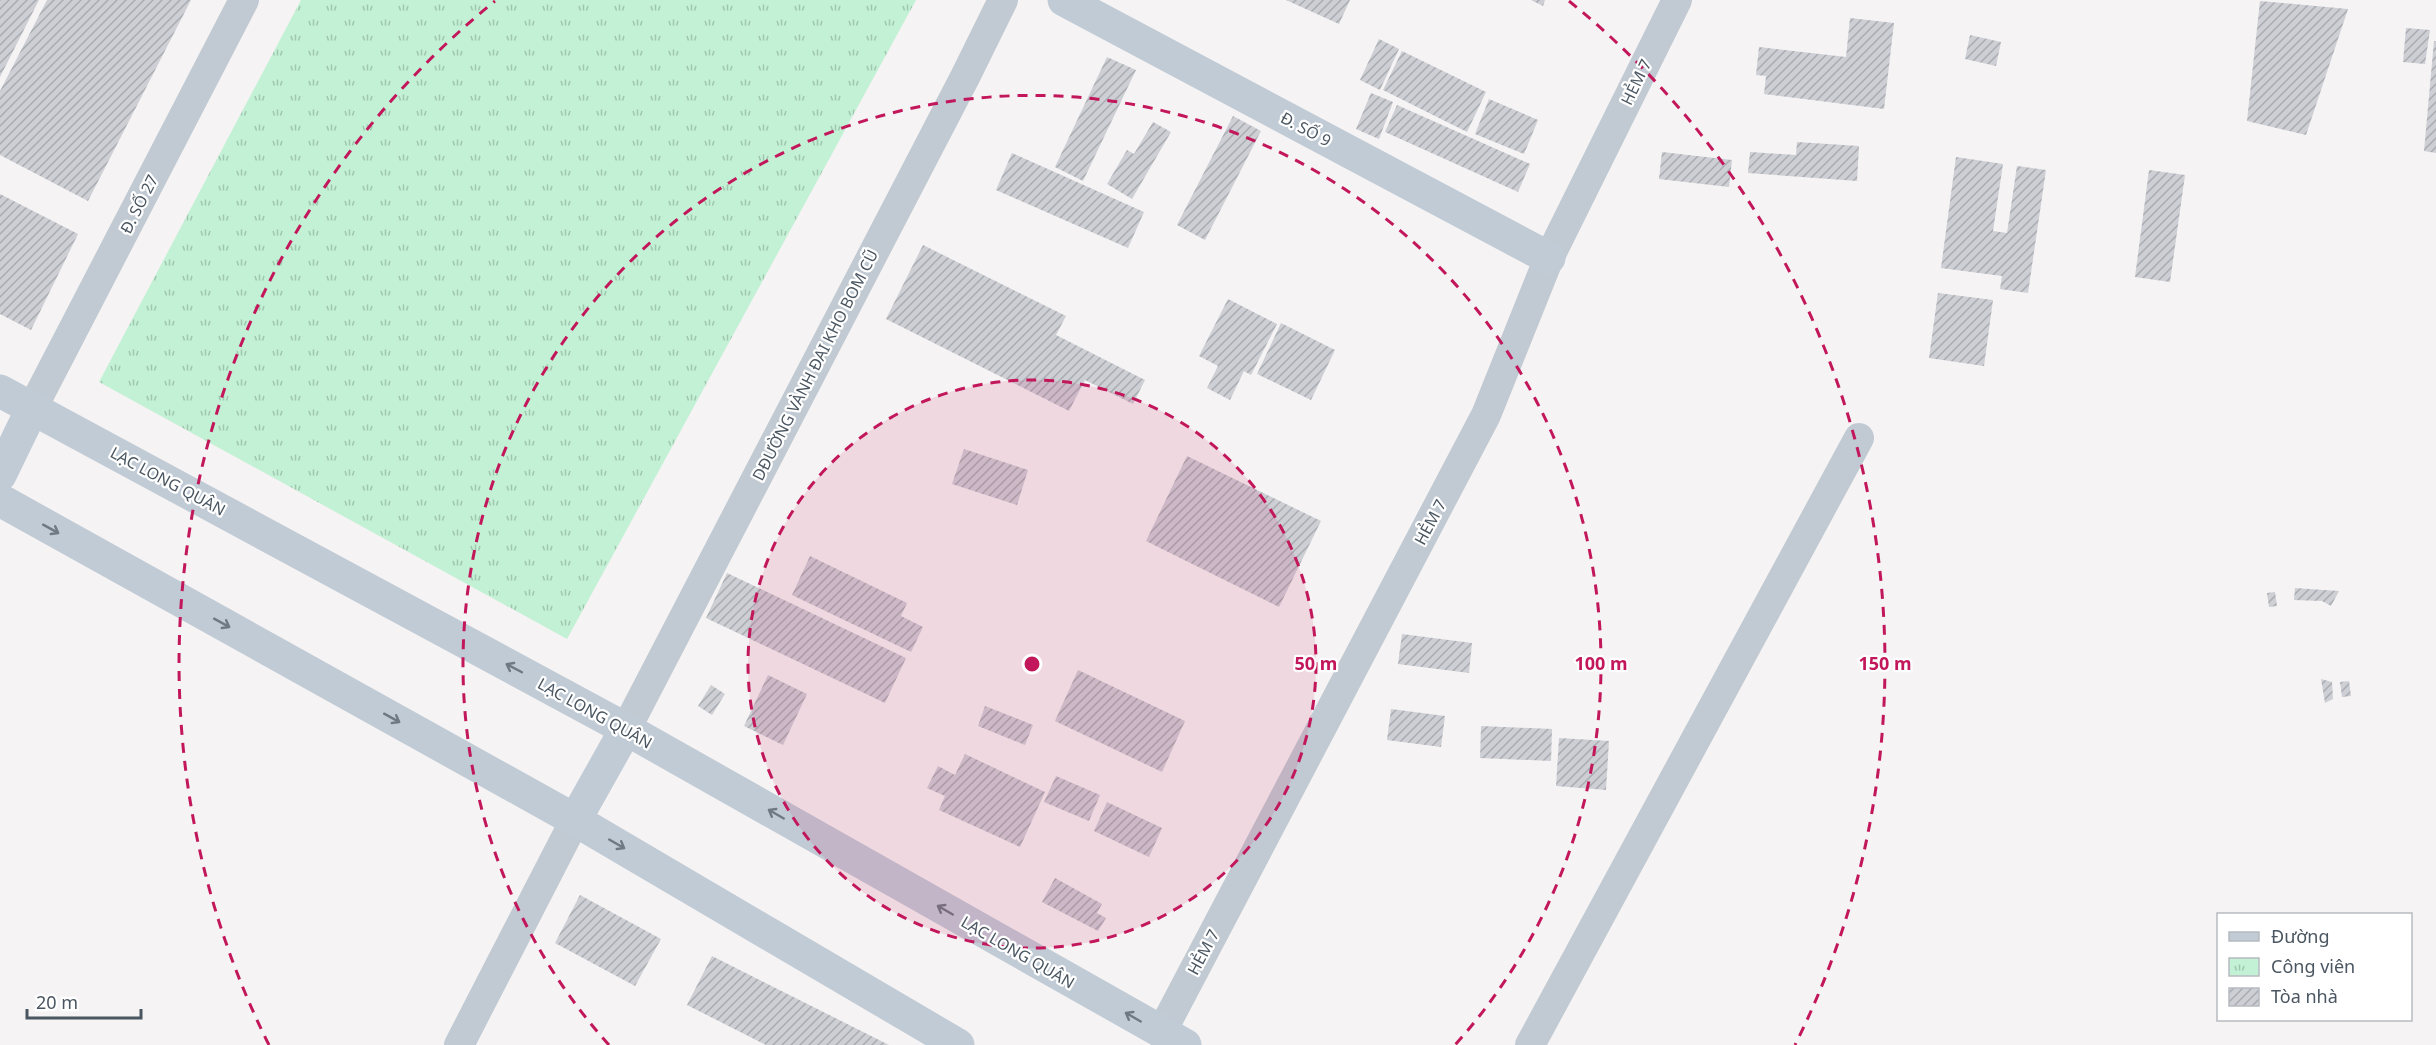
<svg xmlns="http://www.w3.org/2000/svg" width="2436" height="1045" viewBox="0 0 2436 1045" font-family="'Noto Sans',sans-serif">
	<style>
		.park { fill: url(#park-tufts) }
		.building { fill: url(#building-hatch) }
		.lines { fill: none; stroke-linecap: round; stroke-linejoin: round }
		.street { stroke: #c1cad2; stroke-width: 30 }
		.secondary { stroke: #c1cbd6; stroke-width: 33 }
		.oneway { stroke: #6e7984 }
		.ring { fill: none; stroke: #c2185b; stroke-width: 3; stroke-dasharray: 10 8 }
		.labels { text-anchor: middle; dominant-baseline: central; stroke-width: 4.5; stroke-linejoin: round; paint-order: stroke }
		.street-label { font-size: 16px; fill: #4a5661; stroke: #fff }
		.centre { fill: #c2185b; stroke: #fff; stroke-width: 3 }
		.ring-label { font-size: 18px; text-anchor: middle; font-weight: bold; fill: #c2185b; stroke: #fff; stroke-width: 4.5; stroke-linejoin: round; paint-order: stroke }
	</style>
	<defs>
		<pattern id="park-tufts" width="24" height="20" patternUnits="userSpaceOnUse" patternTransform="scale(1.5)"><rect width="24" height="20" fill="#c3f1d5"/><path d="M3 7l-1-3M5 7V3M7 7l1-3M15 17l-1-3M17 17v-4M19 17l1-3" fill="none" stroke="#a0c6b0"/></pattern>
		<pattern id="building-hatch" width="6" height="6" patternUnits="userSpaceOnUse" patternTransform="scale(1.5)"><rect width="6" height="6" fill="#cdcfd5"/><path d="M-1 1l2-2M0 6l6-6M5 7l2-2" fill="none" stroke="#a8abb0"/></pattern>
	</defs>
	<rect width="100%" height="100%" fill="#f5f3f3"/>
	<path class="park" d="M 301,0 L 916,0 L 567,639 L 99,382 Z"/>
	<g class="building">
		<path d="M 0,0 L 39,0 L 0,77 Z"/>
		<path d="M 47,0 L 191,0 L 88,201 L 0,155 L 0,91 Z"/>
		<path d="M 1286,0 L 1350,0 L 1339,24 Z"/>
		<path d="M 1531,0 L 1545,0 L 1543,6 Z"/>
		<path d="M 2260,1 L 2348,9 L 2306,135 L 2247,121 Z"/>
		<path d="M 1850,18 L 1894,23 L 1884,109 L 1764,94 L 1766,76 L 1756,75 L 1759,47 L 1846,57 Z"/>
		<path d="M 2406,28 L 2430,30 L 2425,64 L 2403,62 Z"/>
		<path d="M 1970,35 L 2001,42 L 1996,66 L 1965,59 Z"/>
		<path d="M 1379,39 L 1399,49 L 1380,90 L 1360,80 Z"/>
		<path d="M 2434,41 L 2436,41 L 2436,153 L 2424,151 Z"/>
		<path d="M 1402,51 L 1486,92 L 1467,132 L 1383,90 Z"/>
		<path d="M 1107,57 L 1136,70 L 1083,181 L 1055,167 Z"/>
		<path d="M 1371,93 L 1393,102 L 1379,139 L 1356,129 Z"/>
		<path d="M 1489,99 L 1538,120 L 1524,154 L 1475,134 Z"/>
		<path d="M 1397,105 L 1530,164 L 1518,192 L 1385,132 Z"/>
		<path d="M 1233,116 L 1261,131 L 1205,240 L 1177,225 Z"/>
		<path d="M 1153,122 L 1171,132 L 1132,199 L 1107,184 L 1127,150 L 1134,154 Z"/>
		<path d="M 1797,142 L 1859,146 L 1857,181 L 1748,173 L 1750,152 L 1796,155 Z"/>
		<path d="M 1662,152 L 1732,160 L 1729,187 L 1659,179 Z"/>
		<path d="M 1012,153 L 1144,212 L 1128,248 L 996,190 Z"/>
		<path d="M 1956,157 L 2003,164 L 1993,231 L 2007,233 L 2017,166 L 2046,170 L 2028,293 L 2000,289 L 2002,276 L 1941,268 Z"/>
		<path d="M 2149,170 L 2185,175 L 2170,282 L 2135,277 Z"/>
		<path d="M 0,194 L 78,234 L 31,330 L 0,314 Z"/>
		<path d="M 923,245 L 1066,316 L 1056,335 L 1145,380 L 1133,404 L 1085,380 L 1069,411 L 886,319 Z"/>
		<path d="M 1938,293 L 1993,300 L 1984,366 L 1929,358 Z"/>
		<path d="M 1228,299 L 1277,324 L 1251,375 L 1244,371 L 1230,400 L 1207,388 L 1218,366 L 1199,356 Z"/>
		<path d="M 1281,323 L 1335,350 L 1311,400 L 1257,374 Z"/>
		<path d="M 964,449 L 1028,470 L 1017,505 L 952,484 Z"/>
		<path d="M 1187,456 L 1321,521 L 1279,607 L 1146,541 Z"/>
		<path d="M 810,556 L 907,603 L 901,616 L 923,627 L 911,652 L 792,595 Z"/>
		<path d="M 727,573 L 906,658 L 885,703 L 706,618 Z"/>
		<path d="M 2295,588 L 2339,591 L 2331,606 L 2322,601 L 2294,600 Z"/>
		<path d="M 2275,592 L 2277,606 L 2269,607 L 2267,593 Z"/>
		<path d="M 1402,634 L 1472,643 L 1469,673 L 1398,664 Z"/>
		<path d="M 1078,670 L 1185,721 L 1162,772 L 1055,721 Z"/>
		<path d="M 768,675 L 807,694 L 783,745 L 744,726 Z"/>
		<path d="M 2321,679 L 2332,682 L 2333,699 L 2325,703 Z"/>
		<path d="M 2349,681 L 2351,696 L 2342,697 L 2340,682 Z"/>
		<path d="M 711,685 L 725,694 L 712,715 L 698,706 Z"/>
		<path d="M 985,706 L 1033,725 L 1025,745 L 978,726 Z"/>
		<path d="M 1391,709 L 1445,716 L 1441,747 L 1387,740 Z"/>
		<path d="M 1481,726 L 1552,729 L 1551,761 L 1480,758 Z"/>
		<path d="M 1559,738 L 1609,741 L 1606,790 L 1556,786 Z"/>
		<path d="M 965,754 L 1045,792 L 1020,847 L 939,810 L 945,796 L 927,788 L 938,766 L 955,775 Z"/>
		<path d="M 1056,776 L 1100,795 L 1089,821 L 1044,802 Z"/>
		<path d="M 1107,802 L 1162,828 L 1149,857 L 1094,831 Z"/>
		<path d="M 1055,878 L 1102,904 L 1097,913 L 1106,918 L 1098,931 L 1042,902 Z"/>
		<path d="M 580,895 L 661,939 L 635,986 L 555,943 Z"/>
		<path d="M 712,956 L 889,1045 L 766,1045 L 687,1005 Z"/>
	</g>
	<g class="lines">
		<g class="street">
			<path d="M 33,407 L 244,0"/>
			<path d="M 626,729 L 965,77 L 1003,0"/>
			<path d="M 1161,1033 L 1486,415 L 1549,258 L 1677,0"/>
			<path d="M 459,1045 L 575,820"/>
			<path d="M 1530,1045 L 1859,438"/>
		</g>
		<g class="secondary">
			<path d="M 1064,0 L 1549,258"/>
			<path d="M 0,391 L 626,729 L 1185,1045"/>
			<path d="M 0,475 L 33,407"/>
			<path d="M 0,500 L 575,820 L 958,1045"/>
			<path d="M 575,820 L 626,729"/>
		</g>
	</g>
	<defs><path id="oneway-shaft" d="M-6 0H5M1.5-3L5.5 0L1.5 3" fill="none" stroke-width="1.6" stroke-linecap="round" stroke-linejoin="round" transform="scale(1.5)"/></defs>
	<g class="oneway">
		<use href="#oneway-shaft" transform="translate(51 529) rotate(29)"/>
		<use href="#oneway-shaft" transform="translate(222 623) rotate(29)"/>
		<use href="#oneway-shaft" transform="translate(514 668) rotate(-152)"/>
		<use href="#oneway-shaft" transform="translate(392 718) rotate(29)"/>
		<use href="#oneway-shaft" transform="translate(776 814) rotate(-150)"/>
		<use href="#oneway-shaft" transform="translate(617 844) rotate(30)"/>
		<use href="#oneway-shaft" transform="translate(945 910) rotate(-150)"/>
		<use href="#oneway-shaft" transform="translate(1133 1017) rotate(-150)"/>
	</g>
	<circle cx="1032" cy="664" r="284" fill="#c2185b" fill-opacity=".12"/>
	<g class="ring">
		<circle cx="1032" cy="664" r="284"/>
		<path d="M609 1045A569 569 0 1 1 1455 1045"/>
		<path d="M269 1045A853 853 0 0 1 495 1M1569 1A853 853 0 0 1 1795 1045"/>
	</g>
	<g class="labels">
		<g class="street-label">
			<text transform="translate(1636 82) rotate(-64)">HẺM 7</text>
			<text transform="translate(1306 129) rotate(28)">Đ. SỐ 9</text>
			<text transform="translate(139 204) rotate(-63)">Đ. SỐ 27</text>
			<text transform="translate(815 365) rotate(-63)">DĐƯỜNG VÀNH ĐAI KHO BOM CŨ</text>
			<text transform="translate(168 481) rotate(28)">LẠC LONG QUÂN</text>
			<text transform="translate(1430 522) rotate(-62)">HẺM 7</text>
			<text transform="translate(595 713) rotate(29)">LẠC LONG QUÂN</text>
			<text transform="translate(1018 952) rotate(30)">LẠC LONG QUÂN</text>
			<text transform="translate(1203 952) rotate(-62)">HẺM 7</text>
		</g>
	</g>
	<circle cx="1032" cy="664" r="9" class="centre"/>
	<g class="ring-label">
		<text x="1316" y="670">50 m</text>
		<text x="1601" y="670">100 m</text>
		<text x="1885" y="670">150 m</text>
	</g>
	<rect x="2217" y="913" width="195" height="108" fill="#ffffff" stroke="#b7bbc0" stroke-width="1.5"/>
	<rect x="2229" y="932" width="30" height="9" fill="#c1cbd6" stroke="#b7bbc0" stroke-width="1.5"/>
	<text x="2271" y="943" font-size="18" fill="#4a5661">Đường</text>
	<rect x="2229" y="958" width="30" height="18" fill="url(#park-tufts)" stroke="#b7bbc0" stroke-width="1.5"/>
	<text x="2271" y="973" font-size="18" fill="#4a5661">Công viên</text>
	<rect x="2229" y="988" width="30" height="18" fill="url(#building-hatch)" stroke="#b7bbc0" stroke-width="1.5"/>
	<text x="2271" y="1003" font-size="18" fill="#4a5661">Tòa nhà</text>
	<path d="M27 1009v9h114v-9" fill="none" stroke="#4a5661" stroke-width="3"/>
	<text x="36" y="1009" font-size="18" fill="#4a5661" stroke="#ffffff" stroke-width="4.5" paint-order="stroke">20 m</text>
</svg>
